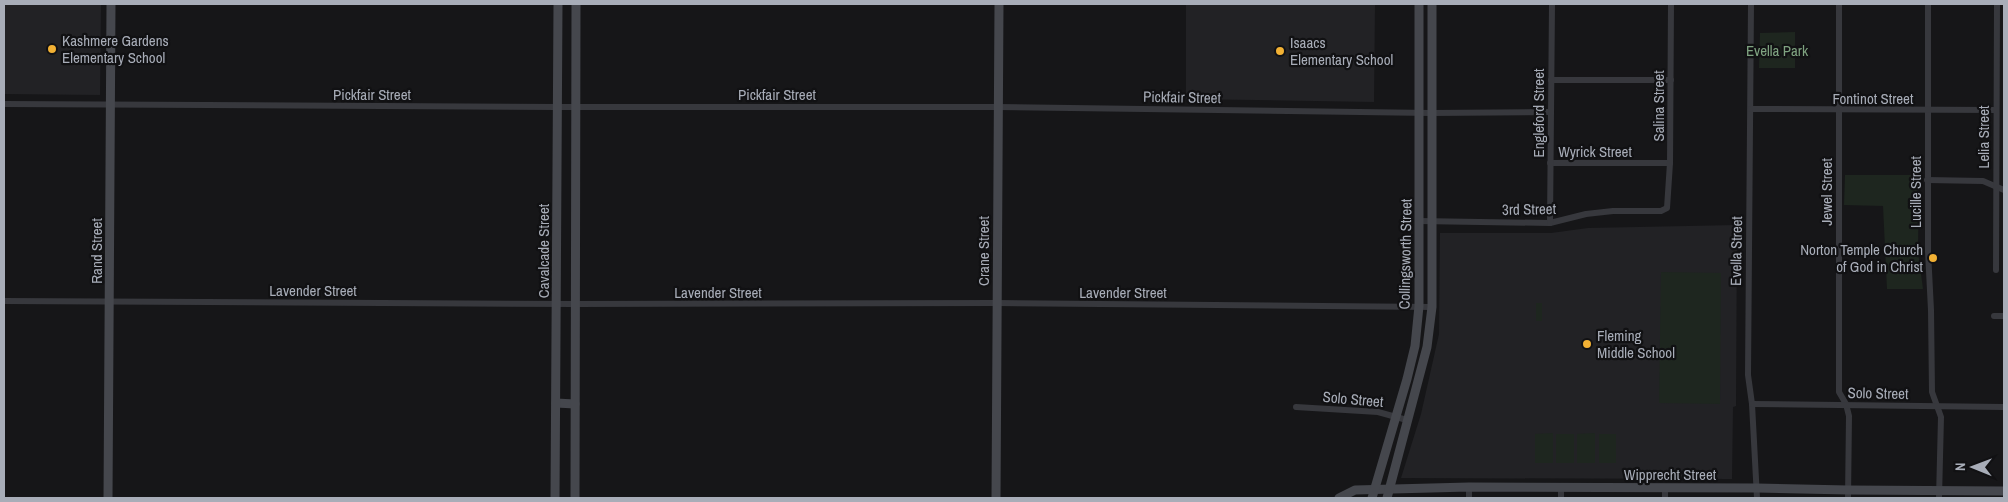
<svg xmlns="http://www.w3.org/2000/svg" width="2008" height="502" viewBox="0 0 2008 502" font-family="'Archivo Narrow',sans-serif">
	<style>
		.built { fill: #222225 }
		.green { fill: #1e261f }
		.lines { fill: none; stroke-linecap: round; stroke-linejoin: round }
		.street { stroke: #37383d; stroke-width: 6 }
		.secondary { stroke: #45474d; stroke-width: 9 }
		.poi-dot { fill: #f2b134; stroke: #111113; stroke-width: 2 }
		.labels { text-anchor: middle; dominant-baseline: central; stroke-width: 4.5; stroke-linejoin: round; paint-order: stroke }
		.poi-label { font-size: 15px; fill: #a8adb8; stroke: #111113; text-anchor: start }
		.park-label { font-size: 15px; fill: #7fa381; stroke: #111113 }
		.street-label { font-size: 15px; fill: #a8adb8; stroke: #111113 }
	</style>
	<rect width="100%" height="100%" fill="#161618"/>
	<g class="built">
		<path d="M 4,4 L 101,4 L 100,95 L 4,94 Z"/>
		<path d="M 1186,4 L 1375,4 L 1374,102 L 1186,99 Z"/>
		<path d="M 1737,225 L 1736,406 L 1733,407 L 1732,479 L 1401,478 L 1421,414 L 1439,334 L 1440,233 L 1551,233 L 1588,228 Z"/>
	</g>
	<g class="green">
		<path d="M 1795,32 L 1795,68 L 1759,68 L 1760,33 Z"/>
		<path d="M 1845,175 L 1919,175 L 1918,251 L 1923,289 L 1887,289 L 1883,206 L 1844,205 Z"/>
		<path d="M 1661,272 L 1721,273 L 1720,404 L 1659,403 Z"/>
		<rect x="1536" y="303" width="6" height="18"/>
		<path d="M 1553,433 L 1553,463 L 1535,463 L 1535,434 Z"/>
		<path d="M 1595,433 L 1595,463 L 1577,463 L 1577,434 Z"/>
		<rect x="1556" y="434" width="18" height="29"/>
		<rect x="1599" y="434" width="17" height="29"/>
	</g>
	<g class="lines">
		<g class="street">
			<path d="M 1751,4 L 1748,375 L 1752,404 L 1757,498"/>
			<path d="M 1839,4 L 1839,392 L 1846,404 L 1849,416 L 1848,498"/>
			<path d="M 1928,4 L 1928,251 L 1931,310 L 1932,392 L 1941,417 L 1939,498"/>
			<path d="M 1551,80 L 1671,80"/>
			<path d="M 4,104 L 558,107 L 998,107 L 1431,113 L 1550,112"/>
			<path d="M 1751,109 L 1996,110"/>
			<path d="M 1550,163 L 1670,163"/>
			<path d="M 1927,180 L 1983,181 L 2004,190"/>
			<path d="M 1419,221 L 1550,223 L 1586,214 L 1613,211 L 1661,211 L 1667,208 L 1670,163 L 1671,4"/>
			<path d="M 1550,223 L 1552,4"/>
			<path d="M 1996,270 L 1997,4"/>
			<path d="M 4,301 L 575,304 L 996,303 L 1432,307"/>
			<path d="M 1994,316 L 2004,316"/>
			<path d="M 1752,404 L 2004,407"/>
			<path d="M 1296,407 L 1378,412 L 1407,420"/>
			<path d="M 1469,487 L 1469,498"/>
			<path d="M 1561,498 L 1561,488"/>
			<path d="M 1665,498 L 1665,489"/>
		</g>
		<g class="secondary">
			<path d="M 556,403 L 575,404"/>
			<path d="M 108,498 L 111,4"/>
			<path d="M 555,498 L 558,4"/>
			<path d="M 575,498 L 576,4"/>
			<path d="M 996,498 L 999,4"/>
			<path d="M 1339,498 L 1355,490 L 1469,487 L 1757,488 L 1848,490 L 2004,491"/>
			<path d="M 1372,498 L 1407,379 L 1415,346 L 1419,306 L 1419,4"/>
			<path d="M 1387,498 L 1427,347 L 1432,307 L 1432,4"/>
		</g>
	</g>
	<g class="poi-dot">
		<circle cx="52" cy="49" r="5"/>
		<circle cx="1280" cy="51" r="5"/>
		<circle cx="1933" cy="258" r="5"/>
		<circle cx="1587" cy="344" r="5"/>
	</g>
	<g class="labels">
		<g class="poi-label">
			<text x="62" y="40">Kashmere Gardens<tspan x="62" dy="17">Elementary School</tspan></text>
			<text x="1290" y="42">Isaacs<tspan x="1290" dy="17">Elementary School</tspan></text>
			<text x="1923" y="249" text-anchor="end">Norton Temple Church<tspan x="1923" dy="17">of God in Christ</tspan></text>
			<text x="1597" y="335">Fleming<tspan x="1597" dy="17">Middle School</tspan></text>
		</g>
		<g class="park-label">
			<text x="1777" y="50">Evella Park</text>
		</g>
		<g class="street-label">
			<text x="372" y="94">Pickfair Street</text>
			<text x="777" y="94">Pickfair Street</text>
			<text transform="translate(1182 97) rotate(1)">Pickfair Street</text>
			<text x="1873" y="98">Fontinot Street</text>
			<text transform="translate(1658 106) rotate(-90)">Salina Street</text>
			<text transform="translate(1538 113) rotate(-90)">Engleford Street</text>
			<text transform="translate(1983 137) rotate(-90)">Lelia Street</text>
			<text x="1595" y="151">Wyrick Street</text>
			<text transform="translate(1826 192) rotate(-90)">Jewel Street</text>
			<text transform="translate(1915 192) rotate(-90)">Lucille Street</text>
			<text transform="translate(1529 209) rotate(-1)">3rd Street</text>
			<text transform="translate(96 251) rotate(-90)">Rand Street</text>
			<text transform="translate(543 251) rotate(-90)">Cavalcade Street</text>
			<text transform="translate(983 251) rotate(-90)">Crane Street</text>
			<text transform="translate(1736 251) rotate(-89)">Evella Street</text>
			<text transform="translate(1405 254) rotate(-89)">Collingsworth Street</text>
			<text x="313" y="290">Lavender Street</text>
			<text x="718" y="292">Lavender Street</text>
			<text x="1123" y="292">Lavender Street</text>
			<text transform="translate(1878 393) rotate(1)">Solo Street</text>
			<text transform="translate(1353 399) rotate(5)">Solo Street</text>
			<text x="1670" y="474">Wipprecht Street</text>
		</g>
	</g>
	<rect width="2008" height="502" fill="none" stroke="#a8adb8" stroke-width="10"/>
	<g transform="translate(1973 467) rotate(271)" stroke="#111113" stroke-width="4" paint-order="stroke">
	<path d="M0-4L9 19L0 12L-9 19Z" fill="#a8adb8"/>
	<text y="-8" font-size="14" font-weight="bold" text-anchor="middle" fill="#a8adb8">N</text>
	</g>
</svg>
